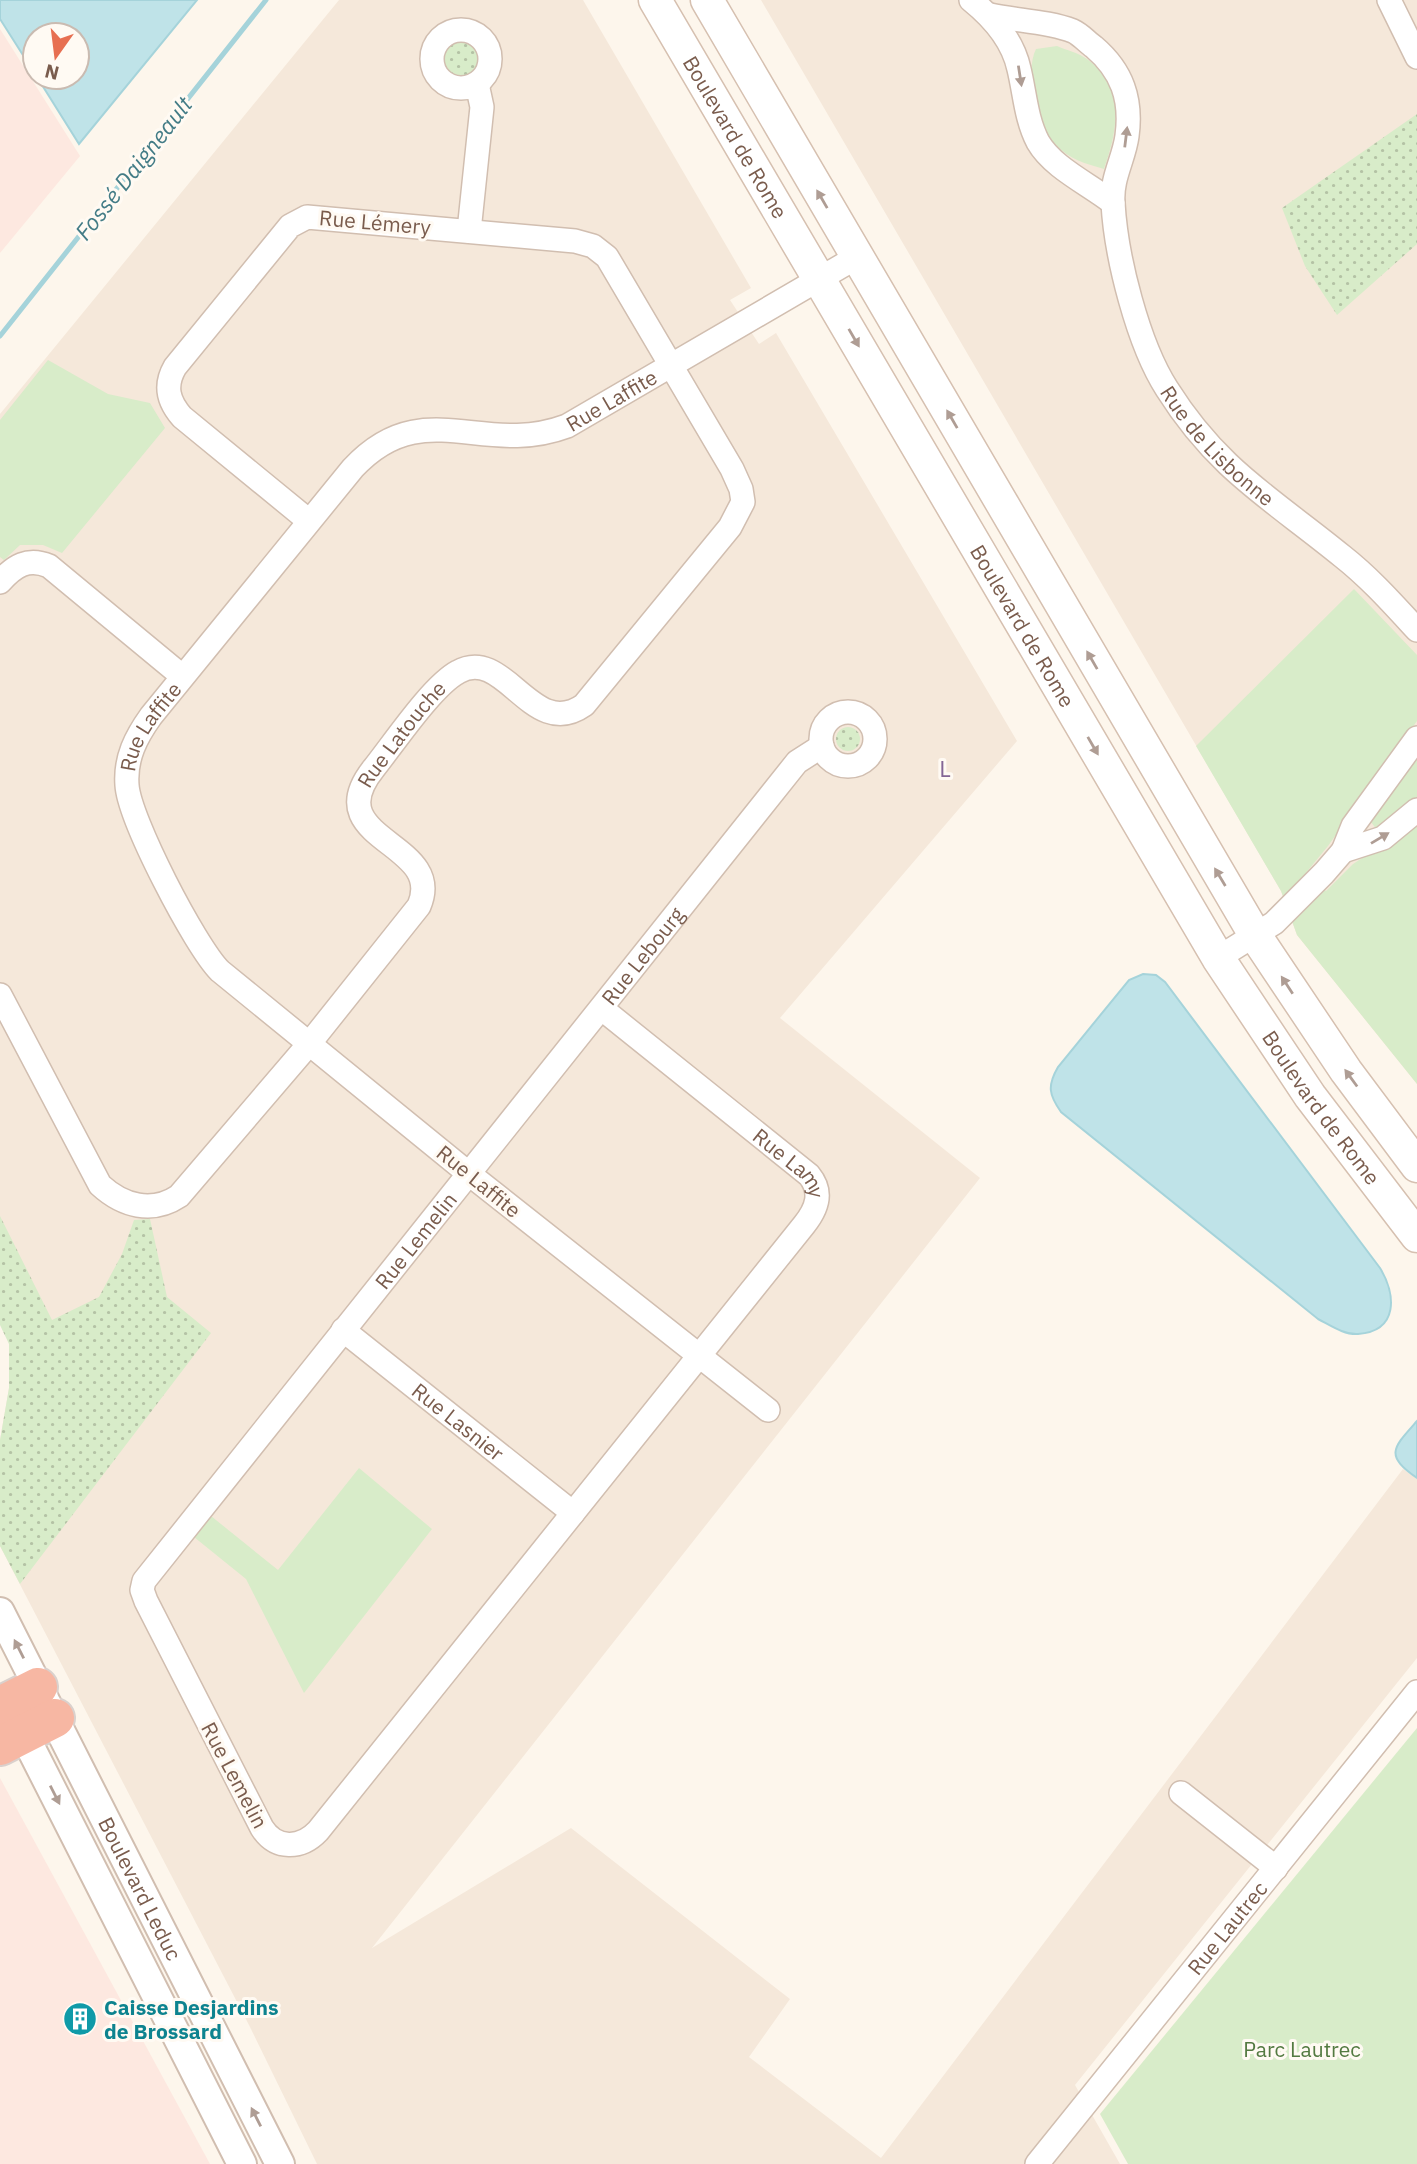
<svg xmlns="http://www.w3.org/2000/svg" width="1417" height="2164" viewBox="0 0 1417 2164" font-family="'IBM Plex Sans',sans-serif">
	<style>
		.residential { fill: #f5e8da }
		.commercial { fill: #fde8e0 }
		.grass { fill: url(#grass-dots) }
		.park { fill: #d8ecc9 }
		.water { fill: #bfe3e8; stroke: #a5d3da; stroke-width: 2 }
		.lines { fill: none; stroke-linecap: round; stroke-linejoin: round }
		.stream { stroke: #a5d3da; stroke-width: 5 }
		.minor-casing { stroke: #d1beb0; stroke-width: 26 }
		.tertiary-casing { stroke: #d1beb0; stroke-width: 32 }
		.secondary-casing { stroke: #d6c0b0; stroke-width: 35 }
		.motorway-casing { stroke: #dad1cd; stroke-width: 42 }
		.minor { stroke: #fff; stroke-width: 23 }
		.tertiary { stroke: #fff; stroke-width: 28 }
		.secondary { stroke: #fff; stroke-width: 32 }
		.motorway { stroke: #f7b7a3; stroke-width: 38 }
		.oneway { fill: #af9d94 }
		.labels { text-anchor: middle; dominant-baseline: central; stroke-width: 6; stroke-linejoin: round; paint-order: stroke }
		.street-label { font-size: 21px; fill: #7a5c4d; stroke: #fffaf3 }
		.culture-label { font-size: 21px; font-weight: bold; fill: #0d838f; stroke: #fffaf3; text-anchor: start }
		.park-label { font-size: 21px; fill: #537a41; stroke: #fffaf3 }
		.water-label { font-size: 23px; font-style: italic; fill: #437c86; stroke: #fffaf3 }
		.neighbourhood-label { font-size: 23px; letter-spacing: 2px; fill: #846695; stroke: #fffaf3 }
	</style>
	<defs>
		<pattern id="grass-dots" width="8" height="8" patternUnits="userSpaceOnUse" patternTransform="scale(1.75)"><rect width="8" height="8" fill="#d8ecc9"/><path d="M2 2h.1M6 6h.1" fill="none" stroke="#b4c2a5" stroke-width="1.8" stroke-linecap="round"/></pattern>
	</defs>
	<rect width="100%" height="100%" fill="#fdf6ec"/>
	<g class="residential">
		<path d="M 339,0 L 583,0 L 751,288 L 730,300 L 759,344 L 776,333 L 1017,741 L 780,1018 L 980,1178 L 372,1948 L 571,1828 L 790,1999 L 749,2057 L 881,2158 L 1403,1469 L 1417,1479 L 1417,1658 L 1075,2085 L 1120,2164 L 317,2164 L 249,2025 L 0,1546 L 0,1440 L 9,1388 L 9,1311 L 0,1291 L 0,414 Z"/>
		<path d="M 761,0 L 1417,0 L 1417,1084 L 1297,935 L 1281,891 Z"/>
	</g>
	<g class="commercial">
		<path d="M 0,29 L 80,156 L 0,253 Z"/>
		<path d="M 0,1778 L 210,2164 L 0,2164 Z"/>
	</g>
	<g class="grass">
		<circle cx="461" cy="59" r="17"/>
		<path d="M 1417,114 L 1417,244 L 1337,315 L 1305,266 L 1282,208 Z"/>
		<circle cx="848" cy="739" r="12"/>
		<path d="M 0,1216 L 52,1320 L 99,1297 L 122,1254 L 134,1220 L 150,1219 L 167,1297 L 211,1333 L 20,1584 L 0,1546 L 0,1440 L 9,1388 L 9,1344 L 0,1325 Z"/>
	</g>
	<g class="park">
		<path d="M 1057,46 C 1066,50 1079,53 1087,59 C 1126,88 1118,130 1104,169 C 1086,164 1069,159 1056,145 C 1037,125 1024,73 1036,49 Z"/>
		<path d="M 48,360 L 108,394 L 150,403 L 165,428 L 62,553 L 43,545 L 20,545 L 4,560 L 0,557 L 0,420 Z"/>
		<path d="M 1354,589 L 1417,655 L 1417,721 L 1328,846 L 1305,874 L 1326,891 L 1353,864 L 1417,822 L 1417,1084 L 1297,935 L 1281,891 L 1196,746 Z"/>
		<path d="M 1417,753 L 1417,797 L 1385,827 L 1377,830 L 1371,822 L 1371,816 Z"/>
		<path d="M 359,1468 L 432,1529 L 304,1693 L 246,1579 L 194,1537 L 211,1516 L 278,1570 Z"/>
		<path d="M 1417,1728 L 1417,2164 L 1128,2164 L 1100,2114 Z"/>
	</g>
	<g class="water">
		<path d="M 0,0 L 197,0 L 79,144 L 37,77 L 77,77 L 77,35 L 35,35 L 35,74 L 0,19 Z"/>
		<path d="M 1143,974 L 1156,975 L 1165,982 L 1380,1268 C 1396,1294 1399,1331 1358,1334 C 1344,1335 1330,1325 1318,1319 L 1061,1112 C 1049,1095 1047,1086 1058,1067 L 1129,980 Z"/>
		<path d="M 1417,1421 L 1417,1478 C 1384,1455 1393,1448 1417,1421 Z"/>
	</g>
	<g class="lines">
		<path class="stream" d="M 0,336 L 266,0"/>
		<g class="minor-casing">
			<g id="minor">
				<path d="M 971,0 C 992,17 1013,41 1019,69 C 1025,94 1026,119 1038,142 C 1053,168 1089,184 1113,203"/>
				<path d="M 1389,0 L 1417,57"/>
				<path id="s1" d="M 990,15 C 1017,21 1047,21 1073,31 C 1080,34 1087,42 1094,47 C 1122,71 1132,99 1127,136 C 1124,159 1111,178 1113,203 C 1116,257 1138,344 1167,389 C 1218,470 1271,498 1342,556 C 1370,578 1393,604 1417,630"/>
				<circle cx="461" cy="59" r="29"/>
				<path d="M 469,231 L 482,107 L 477,84"/>
				<path d="M 0,582 C 14,566 28,557 49,566 L 182,676"/>
				<circle cx="848" cy="739" r="27"/>
				<path d="M 1343,851 L 1383,838 L 1417,810"/>
				<path d="M 1218,958 L 1274,923 L 1324,873 L 1343,851 L 1353,826 L 1417,738"/>
				<path id="s2" d="M 0,995 L 100,1185 C 123,1206 152,1214 179,1196 L 309,1044 L 419,906 C 447,841 315,841 374,768 C 394,743 432,686 458,672 C 505,645 532,742 584,705 L 730,527 L 743,502 L 741,489 L 732,469 L 607,257 L 593,246 L 575,241 L 307,217 L 290,226 L 175,367 C 164,386 168,401 182,417 L 309,521"/>
				<path id="s3" d="M 601,1008 L 809,1175 C 823,1192 817,1209 804,1225 L 318,1831 C 301,1849 276,1850 262,1828 L 146,1601 L 142,1590 L 144,1581 L 797,762 L 822,746"/>
				<path id="s4" d="M 343,1330 L 573,1513"/>
				<path id="s5" d="M 768,1410 L 468,1173 L 220,971 C 195,946 129,819 127,785 C 125,758 136,737 151,716 L 353,468 C 423,393 482,458 567,426 L 857,257"/>
				<path d="M 1181,1793 L 1276,1868"/>
				<path id="s6" d="M 1037,2164 L 1417,1692"/>
			</g>
		</g>
		<g class="tertiary-casing">
			<g id="tertiary">
				<path id="s7" d="M 0,1612 L 280,2164"/>
				<path d="M 16,1719 L 242,2164"/>
			</g>
		</g>
		<g class="secondary-casing">
			<g id="secondary">
				<path id="s8" d="M 655,0 L 1218,958 L 1310,1096 L 1417,1236"/>
				<path d="M 707,0 L 1255,935 L 1346,1071 L 1417,1166"/>
			</g>
		</g>
		<g class="motorway-casing">
			<g id="motorway">
				<path d="M 0,1706 L 38,1687"/>
				<path d="M 0,1746 L 55,1718"/>
			</g>
		</g>
		<use href="#minor" class="minor"/>
		<use href="#tertiary" class="tertiary"/>
		<use href="#secondary" class="secondary"/>
		<use href="#motorway" class="motorway"/>
	</g>
	<defs><path id="oneway-solid" d="M-6-.8H1V-3.2L6.5 0L1 3.2V.8H-6Z" transform="scale(1.75)"/></defs>
	<g class="oneway">
		<use href="#oneway-solid" transform="translate(1020 76) rotate(81)"/>
		<use href="#oneway-solid" transform="translate(1126 137) rotate(-83)"/>
		<use href="#oneway-solid" transform="translate(822 199) rotate(-120)"/>
		<use href="#oneway-solid" transform="translate(854 338) rotate(60)"/>
		<use href="#oneway-solid" transform="translate(952 419) rotate(-120)"/>
		<use href="#oneway-solid" transform="translate(1092 660) rotate(-120)"/>
		<use href="#oneway-solid" transform="translate(1093 746) rotate(60)"/>
		<use href="#oneway-solid" transform="translate(1380 838) rotate(-31)"/>
		<use href="#oneway-solid" transform="translate(1220 877) rotate(-121)"/>
		<use href="#oneway-solid" transform="translate(1287 985) rotate(-123)"/>
		<use href="#oneway-solid" transform="translate(1351 1078) rotate(-126)"/>
		<use href="#oneway-solid" transform="translate(19 1649) rotate(-117)"/>
		<use href="#oneway-solid" transform="translate(55 1795) rotate(63)"/>
		<use href="#oneway-solid" transform="translate(256 2117) rotate(-117)"/>
	</g>
	<defs>
		<g id="building-disc" transform="scale(1.75)"><circle r="9.5" fill="#0f9aa8" stroke="#fffaf3"/><path d="M-4-6H4V6H1V3H-1V6H-4ZM-2.5-4.3h1.7v1.8h-1.7ZM.8-4.3h1.7v1.8H.8ZM-2.5-1h1.7V.8h-1.7ZM.8-1h1.7V.8H.8Z" fill="#fff"/></g>
	</defs>
	<g fill-rule="evenodd">
		<use href="#building-disc" x="80" y="2019"/>
	</g>
	<g class="labels">
		<g class="street-label">
			<text stroke="none"><textPath href="#s8" startOffset="159">Boulevard de Rome</textPath></text>
			<text transform="translate(375 222) rotate(5)">Rue Lémery</text>
			<text stroke="none"><textPath href="#s5" startOffset="1584">Rue Laffite</textPath></text>
			<text stroke="none"><textPath href="#s1" startOffset="551">Rue de Lisbonne</textPath></text>
			<text stroke="none"><textPath href="#s8" startOffset="726">Boulevard de Rome</textPath></text>
			<text stroke="none"><textPath href="#s5" startOffset="976">Rue Laffite</textPath></text>
			<text stroke="none"><textPath href="#s2" startOffset="889">Rue Latouche</textPath></text>
			<text stroke="none"><textPath href="#s3" startOffset="2240">Rue Lebourg</textPath></text>
			<text stroke="none"><textPath href="#s8" startOffset="1293">Boulevard de Rome</textPath></text>
			<text stroke="none"><textPath href="#s3" startOffset="245">Rue Lamy</textPath></text>
			<text transform="translate(479 1181) rotate(39)">Rue Laffite</text>
			<text stroke="none"><textPath href="#s3" startOffset="1876">Rue Lemelin</textPath></text>
			<text stroke="none"><textPath href="#s4" startOffset="147">Rue Lasnier</textPath></text>
			<text transform="translate(235 1775) rotate(62)">Rue Lemelin</text>
			<text stroke="none"><textPath href="#s7" startOffset="310">Boulevard Leduc</textPath></text>
			<text stroke="none"><textPath href="#s6" startOffset="303">Rue Lautrec</textPath></text>
		</g>
		<g class="culture-label">
			<text x="104" y="2007">Caisse Desjardins<tspan x="104" dy="24">de Brossard</tspan></text>
		</g>
		<g class="park-label">
			<text x="1302" y="2049">Parc Lautrec</text>
		</g>
		<g class="water-label">
			<text transform="translate(133 168) rotate(-52)">Fossé Daigneault</text>
		</g>
		<g class="neighbourhood-label">
			<text x="946" y="768">L</text>
		</g>
	</g>
	<g transform="translate(56 56) rotate(194)"><circle r="33" fill="#fffaf3" stroke="#cabbb1" stroke-width="2"/>
	<path d="M0-5L12 26L0 18L-12 26Z" fill="#e76f51"/>
	<text y="-10" font-size="19" font-weight="bold" text-anchor="middle" fill="#7a5c4d">N</text>
	</g>
</svg>
